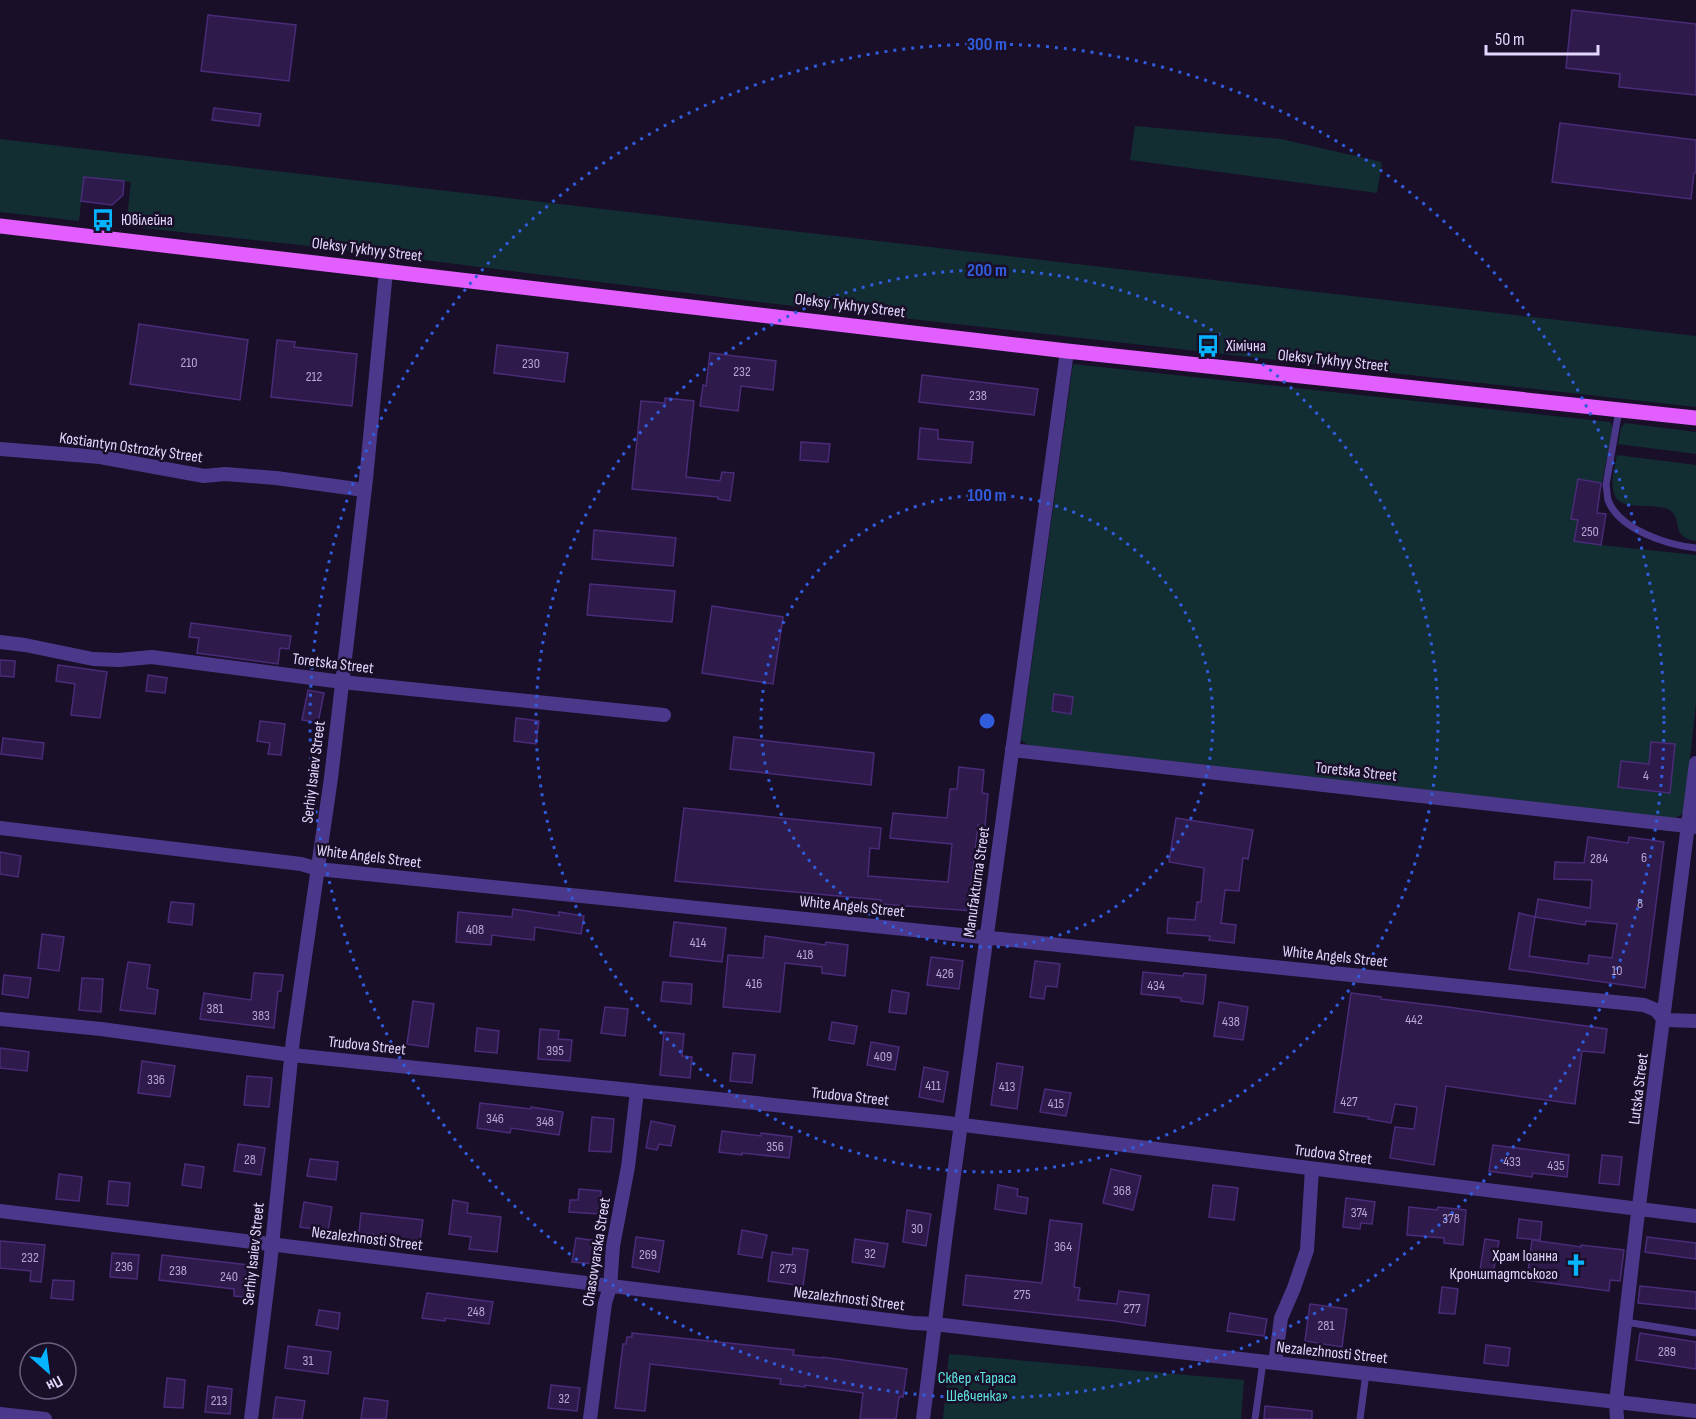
<svg xmlns="http://www.w3.org/2000/svg" width="1696" height="1419" viewBox="0 0 1696 1419" font-family="'Sofia Sans Condensed',sans-serif">
	<style>
		.green { fill: #122e33 }
		.building { fill: #2e1a4b; stroke: #4a2b78; stroke-width: 1.5; fill-rule: evenodd }
		.lines { fill: none; stroke-linecap: round; stroke-linejoin: round }
		.lane { stroke: #4c388a; stroke-width: 7 }
		.street { stroke: #4c388a; stroke-width: 14 }
		.primary { stroke: #e35eff; stroke-width: 15 }
		.ring { fill: none; stroke: #315cdc; stroke-width: 3; stroke-dasharray: 3 6 }
		.labels { text-anchor: middle; dominant-baseline: central; stroke-width: 5; stroke-linejoin: round; paint-order: stroke }
		.number-label { font-size: 14px; fill: #b6a8d2 }
		.poi-label { font-size: 16px; fill: #e4d7ff; stroke: #190f29; text-anchor: start }
		.street-label { font-size: 16px; fill: #e4d7ff; stroke: #190f29 }
		.park-label { font-size: 16px; fill: #5de5df; stroke: #190f29 }
		.centre { fill: #315cdc; stroke: #190f29; stroke-width: 3 }
		.ring-label { font-size: 18px; text-anchor: middle; font-weight: bold; fill: #315cdc; stroke: #190f29; stroke-width: 5; stroke-linejoin: round; paint-order: stroke }
	</style>
	<rect width="100%" height="100%" fill="#190f29"/>
	<g class="green">
		<path d="M 1135,126 L 1281,139 L 1382,162 L 1377,193 L 1130,160 Z"/>
		<path d="M 0,139 L 1696,336 L 1696,407 L 768,303 L 344,250 L 126,226 L 131,182 L 84,177 L 79,221 L 0,212 Z"/>
		<path d="M 1073,364 L 1610,422 L 1613,427 L 1602,483 L 1578,479 L 1571,519 L 1578,520 L 1574,541 L 1601,545 L 1696,555 L 1696,704 L 1684,813 L 1675,818 L 1029,746 L 1021,740 Z"/>
		<path d="M 1625,423 L 1696,432 L 1696,454 L 1618,444 L 1621,428 Z"/>
		<path d="M 1617,455 L 1696,465 L 1696,541 C 1668,537 1685,518 1668,509 C 1663,507 1655,507 1650,506 C 1642,506 1634,506 1626,504 C 1605,499 1614,470 1617,455 Z"/>
		<path d="M 949,1354 L 1244,1380 L 1241,1419 L 943,1419 Z"/>
	</g>
	<g class="building">
		<path d="M 1572,10 L 1696,24 L 1696,95 L 1619,87 L 1620,74 L 1566,68 Z"/>
		<path d="M 208,15 L 296,25 L 289,81 L 201,71 Z"/>
		<path d="M 214,108 L 261,114 L 259,126 L 212,120 Z"/>
		<path d="M 1560,123 L 1696,140 L 1696,173 L 1694,173 L 1691,199 L 1552,182 Z"/>
		<path d="M 84,177 L 124,181 L 123,195 L 112,205 L 81,201 Z"/>
		<path d="M 139,324 L 248,340 L 240,400 L 130,384 Z"/>
		<path d="M 277,340 L 295,342 L 294,347 L 357,354 L 352,406 L 271,397 Z"/>
		<path d="M 497,345 L 568,353 L 564,382 L 494,373 Z"/>
		<path d="M 710,353 L 776,361 L 773,390 L 741,386 L 738,411 L 700,406 L 703,385 L 706,386 Z"/>
		<path d="M 922,375 L 1038,389 L 1034,415 L 919,402 Z"/>
		<path d="M 665,398 L 694,401 L 686,477 L 720,481 L 722,472 L 734,473 L 730,501 L 718,499 L 718,497 L 632,489 L 641,401 L 665,403 Z"/>
		<path d="M 920,428 L 938,430 L 938,439 L 973,442 L 971,463 L 918,459 Z"/>
		<path d="M 801,442 L 830,444 L 828,462 L 800,460 Z"/>
		<path d="M 1578,479 L 1601,483 L 1597,513 L 1606,514 L 1601,545 L 1574,541 L 1578,520 L 1571,519 Z"/>
		<path d="M 594,530 L 676,538 L 673,566 L 592,559 Z"/>
		<path d="M 590,584 L 675,591 L 672,622 L 587,615 Z"/>
		<path d="M 712,606 L 783,617 L 773,684 L 702,673 Z"/>
		<path d="M 191,623 L 291,636 L 289,649 L 280,648 L 278,664 L 197,653 L 199,638 L 189,637 Z"/>
		<path d="M 0,660 L 15,661 L 14,677 L 0,676 Z"/>
		<path d="M 58,665 L 107,672 L 100,718 L 71,715 L 75,684 L 56,681 Z"/>
		<path d="M 148,675 L 167,678 L 165,693 L 146,691 Z"/>
		<path d="M 308,690 L 324,693 L 318,723 L 302,720 Z"/>
		<path d="M 1054,694 L 1073,697 L 1071,714 L 1052,711 Z"/>
		<path d="M 516,718 L 539,721 L 536,744 L 514,741 Z"/>
		<path d="M 260,721 L 285,724 L 281,755 L 268,754 L 270,743 L 257,741 Z"/>
		<path d="M 734,737 L 874,753 L 871,785 L 730,769 Z"/>
		<path d="M 3,738 L 44,743 L 42,759 L 1,754 Z"/>
		<path d="M 1651,742 L 1675,744 L 1670,793 L 1618,787 L 1621,761 L 1649,764 Z"/>
		<path d="M 959,767 L 984,770 L 982,793 L 988,794 L 985,826 L 978,825 L 971,885 L 976,885 L 973,911 L 881,904 L 881,900 L 675,881 L 684,808 L 881,828 L 879,849 L 870,848 L 868,876 L 948,882 L 952,844 L 890,838 L 893,813 L 947,818 L 950,789 L 957,789 Z"/>
		<path d="M 1176,818 L 1253,830 L 1248,859 L 1243,858 L 1239,891 L 1225,890 L 1221,923 L 1236,925 L 1234,943 L 1209,940 L 1210,936 L 1167,933 L 1168,918 L 1195,920 L 1197,902 L 1201,902 L 1204,868 L 1169,862 Z"/>
		<path d="M 1588,837 L 1628,843 L 1629,837 L 1664,842 L 1645,988 L 1509,969 L 1519,913 L 1535,917 L 1538,899 L 1590,908 L 1592,880 L 1554,879 L 1555,862 L 1584,863 ZM 1535,917 L 1585,925 L 1586,921 L 1617,924 L 1612,958 L 1589,955 L 1588,964 L 1529,956 Z"/>
		<path d="M 0,852 L 21,856 L 18,877 L 0,874 Z"/>
		<path d="M 171,902 L 194,904 L 192,925 L 168,922 Z"/>
		<path d="M 513,909 L 559,916 L 559,912 L 584,916 L 581,934 L 535,927 L 534,940 L 492,935 L 491,945 L 456,942 L 458,912 L 512,917 Z"/>
		<path d="M 674,922 L 726,928 L 722,962 L 670,956 Z"/>
		<path d="M 42,934 L 64,937 L 59,971 L 38,968 Z"/>
		<path d="M 765,936 L 825,945 L 826,942 L 848,945 L 845,976 L 822,973 L 822,967 L 785,963 L 780,1012 L 723,1007 L 728,955 L 763,958 Z"/>
		<path d="M 931,957 L 963,961 L 959,989 L 927,985 Z"/>
		<path d="M 1035,961 L 1060,964 L 1057,987 L 1046,986 L 1044,999 L 1030,997 Z"/>
		<path d="M 128,962 L 150,965 L 147,988 L 158,990 L 155,1014 L 120,1010 Z"/>
		<path d="M 1143,972 L 1183,976 L 1184,973 L 1206,975 L 1203,1004 L 1181,1001 L 1181,998 L 1141,994 Z"/>
		<path d="M 254,973 L 283,975 L 281,991 L 278,991 L 274,1028 L 200,1019 L 204,993 L 251,1000 Z"/>
		<path d="M 4,975 L 31,978 L 28,998 L 2,994 Z"/>
		<path d="M 82,978 L 103,979 L 101,1012 L 79,1010 Z"/>
		<path d="M 663,982 L 692,984 L 691,1004 L 661,1001 Z"/>
		<path d="M 892,990 L 909,993 L 906,1014 L 889,1012 Z"/>
		<path d="M 1351,993 L 1381,997 L 1381,999 L 1448,1007 L 1607,1029 L 1604,1053 L 1582,1051 L 1575,1104 L 1446,1086 L 1434,1165 L 1390,1158 L 1395,1127 L 1414,1129 L 1417,1107 L 1395,1104 L 1391,1123 L 1368,1119 L 1369,1117 L 1334,1112 Z"/>
		<path d="M 413,1001 L 434,1004 L 428,1047 L 407,1044 Z"/>
		<path d="M 1219,1002 L 1248,1007 L 1243,1040 L 1214,1036 Z"/>
		<path d="M 605,1007 L 628,1009 L 625,1036 L 601,1033 Z"/>
		<path d="M 832,1022 L 857,1026 L 854,1044 L 829,1040 Z"/>
		<path d="M 477,1028 L 499,1031 L 497,1053 L 475,1051 Z"/>
		<path d="M 540,1029 L 559,1031 L 558,1039 L 572,1040 L 570,1061 L 538,1059 Z"/>
		<path d="M 664,1032 L 684,1034 L 682,1056 L 692,1057 L 690,1078 L 660,1075 Z"/>
		<path d="M 871,1042 L 899,1047 L 895,1070 L 867,1065 Z"/>
		<path d="M 0,1048 L 29,1052 L 27,1071 L 0,1068 Z"/>
		<path d="M 733,1053 L 755,1055 L 752,1083 L 730,1081 Z"/>
		<path d="M 142,1061 L 175,1066 L 170,1097 L 138,1093 Z"/>
		<path d="M 997,1063 L 1023,1067 L 1017,1109 L 991,1105 Z"/>
		<path d="M 924,1067 L 948,1072 L 943,1102 L 919,1097 Z"/>
		<path d="M 247,1076 L 272,1078 L 269,1107 L 244,1105 Z"/>
		<path d="M 1045,1089 L 1071,1093 L 1066,1116 L 1040,1112 Z"/>
		<path d="M 480,1103 L 531,1109 L 531,1107 L 563,1112 L 559,1135 L 511,1128 L 510,1133 L 477,1128 Z"/>
		<path d="M 592,1117 L 614,1119 L 611,1152 L 589,1151 Z"/>
		<path d="M 651,1121 L 675,1126 L 671,1146 L 659,1144 L 657,1150 L 646,1148 Z"/>
		<path d="M 722,1131 L 761,1136 L 761,1133 L 792,1137 L 789,1158 L 742,1153 L 742,1155 L 719,1152 Z"/>
		<path d="M 238,1144 L 265,1148 L 261,1175 L 234,1171 Z"/>
		<path d="M 1493,1145 L 1569,1155 L 1567,1177 L 1533,1173 L 1532,1177 L 1489,1171 Z"/>
		<path d="M 1602,1155 L 1622,1157 L 1619,1185 L 1599,1183 Z"/>
		<path d="M 310,1159 L 338,1162 L 336,1180 L 307,1176 Z"/>
		<path d="M 185,1164 L 204,1167 L 201,1188 L 182,1185 Z"/>
		<path d="M 1111,1169 L 1141,1176 L 1133,1210 L 1103,1203 Z"/>
		<path d="M 59,1174 L 82,1177 L 79,1201 L 56,1199 Z"/>
		<path d="M 109,1181 L 130,1183 L 128,1206 L 107,1204 Z"/>
		<path d="M 998,1185 L 1018,1189 L 1017,1196 L 1028,1198 L 1026,1214 L 995,1209 Z"/>
		<path d="M 1213,1185 L 1238,1188 L 1234,1220 L 1209,1217 Z"/>
		<path d="M 579,1189 L 601,1191 L 599,1214 L 569,1212 L 570,1200 L 578,1200 Z"/>
		<path d="M 1346,1198 L 1375,1202 L 1372,1224 L 1361,1223 L 1360,1229 L 1343,1227 Z"/>
		<path d="M 453,1200 L 468,1203 L 467,1213 L 501,1217 L 497,1252 L 469,1249 L 471,1237 L 449,1234 Z"/>
		<path d="M 304,1202 L 332,1207 L 328,1231 L 300,1227 Z"/>
		<path d="M 1409,1207 L 1437,1210 L 1438,1207 L 1466,1210 L 1463,1245 L 1444,1243 L 1444,1238 L 1407,1235 Z"/>
		<path d="M 907,1210 L 931,1214 L 926,1246 L 903,1242 Z"/>
		<path d="M 361,1213 L 423,1220 L 420,1241 L 399,1239 L 399,1237 L 359,1233 Z"/>
		<path d="M 1519,1219 L 1542,1222 L 1540,1240 L 1517,1238 Z"/>
		<path d="M 1050,1220 L 1082,1224 L 1074,1287 L 1080,1288 L 1078,1300 L 1117,1304 L 1119,1291 L 1149,1295 L 1145,1326 L 1115,1321 L 963,1305 L 966,1275 L 1042,1283 Z"/>
		<path d="M 742,1230 L 767,1235 L 762,1258 L 738,1254 Z"/>
		<path d="M 636,1237 L 664,1241 L 659,1272 L 632,1267 Z"/>
		<path d="M 1647,1237 L 1696,1243 L 1696,1259 L 1645,1252 Z"/>
		<path d="M 576,1238 L 598,1241 L 595,1264 L 572,1262 Z"/>
		<path d="M 855,1239 L 888,1244 L 884,1267 L 852,1262 Z"/>
		<path d="M 1485,1239 L 1499,1241 L 1492,1279 L 1479,1276 Z"/>
		<path d="M 1532,1240 L 1581,1247 L 1581,1245 L 1624,1250 L 1620,1281 L 1610,1280 L 1609,1291 L 1527,1280 Z"/>
		<path d="M 0,1241 L 45,1245 L 41,1282 L 30,1281 L 31,1271 L 0,1268 Z"/>
		<path d="M 793,1248 L 808,1250 L 803,1286 L 768,1281 L 772,1252 L 792,1255 Z"/>
		<path d="M 112,1253 L 139,1255 L 137,1279 L 110,1277 Z"/>
		<path d="M 162,1255 L 249,1265 L 246,1297 L 234,1296 L 234,1289 L 159,1280 Z"/>
		<path d="M 53,1280 L 74,1281 L 73,1300 L 51,1298 Z"/>
		<path d="M 1640,1286 L 1696,1292 L 1696,1309 L 1638,1303 Z"/>
		<path d="M 1442,1287 L 1458,1289 L 1455,1314 L 1439,1313 Z"/>
		<path d="M 427,1293 L 493,1302 L 489,1324 L 445,1318 L 445,1321 L 422,1318 Z"/>
		<path d="M 1310,1304 L 1347,1309 L 1342,1347 L 1305,1341 Z"/>
		<path d="M 319,1310 L 340,1313 L 338,1329 L 316,1325 Z"/>
		<path d="M 1230,1313 L 1267,1319 L 1264,1336 L 1227,1331 Z"/>
		<path d="M 632,1333 L 794,1350 L 793,1355 L 823,1358 L 823,1357 L 907,1369 L 903,1397 L 899,1397 L 896,1419 L 860,1419 L 863,1393 L 805,1385 L 805,1387 L 780,1384 L 781,1379 L 650,1364 L 645,1411 L 615,1408 L 623,1344 L 626,1344 L 627,1337 L 632,1337 Z"/>
		<path d="M 1640,1333 L 1696,1342 L 1696,1369 L 1636,1360 Z"/>
		<path d="M 1486,1345 L 1510,1348 L 1508,1366 L 1484,1363 Z"/>
		<path d="M 288,1346 L 331,1352 L 328,1374 L 285,1368 Z"/>
		<path d="M 167,1378 L 185,1380 L 183,1408 L 164,1407 Z"/>
		<path d="M 551,1385 L 580,1388 L 577,1411 L 548,1408 Z"/>
		<path d="M 208,1386 L 232,1389 L 230,1414 L 205,1412 Z"/>
		<path d="M 276,1397 L 305,1401 L 302,1419 L 273,1419 Z"/>
		<path d="M 364,1398 L 388,1401 L 386,1419 L 361,1419 Z"/>
		<path d="M 1265,1406 L 1312,1411 L 1312,1419 L 1264,1419 Z"/>
	</g>
	<g class="lines">
		<g class="lane">
			<path d="M 1619,410 L 1606,485 C 1607,490 1607,495 1608,500 C 1619,530 1668,545 1696,548"/>
			<path d="M 1625,1322 L 1696,1333"/>
			<path d="M 1255,1419 L 1263,1362"/>
			<path d="M 1360,1419 L 1366,1373"/>
		</g>
		<g class="street">
			<path d="M 0,449 L 100,457 L 204,476 L 225,474 L 276,478 L 364,490"/>
			<path d="M 0,642 L 25,645 L 93,659 L 119,660 L 152,657 L 342,682 L 664,715"/>
			<path d="M 1012,750 L 1696,827"/>
			<path d="M 0,828 L 301,864 L 318,869 L 1644,1005 L 1656,1010 L 1664,1020 L 1696,1021"/>
			<path d="M 0,1019 L 101,1029 L 292,1055 L 939,1122 L 1696,1216"/>
			<path d="M 0,1211 L 913,1323 L 934,1324 L 1696,1411"/>
			<path d="M 1275,1363 L 1281,1318 L 1294,1288 L 1307,1250 L 1312,1169"/>
			<path d="M 0,1414 L 45,1419"/>
			<path d="M 251,1419 L 270,1265 L 293,1039 L 331,778 L 366,479 L 386,271"/>
			<path d="M 590,1419 L 605,1303 L 610,1287 L 613,1246 L 628,1167 L 637,1091"/>
			<path d="M 923,1419 L 946,1233 L 1067,351"/>
			<path d="M 1617,1419 L 1616,1402 L 1636,1229 L 1696,763"/>
		</g>
		<path class="primary" d="M 0,226 L 1067,351 L 1696,418"/>
	</g>
	<g class="ring">
		<circle cx="987" cy="721" r="226"/>
		<circle cx="987" cy="721" r="451"/>
		<circle cx="987" cy="721" r="677"/>
	</g>
	<defs>
		<g id="bus-bare" transform="scale(1.8)"><path d="M-5-6H5V4H4V6H2V4H-2V6H-4V4H-5ZM-3.5-4V0h7V-4ZM-3.5 1.2v1.5H-2V1.2ZM2 1.2v1.5H3.5V1.2Z" fill="#03b3ff" stroke="#190f29" stroke-width="2.5" paint-order="stroke"/></g>
		<g id="church-bare" transform="scale(1.8)"><path d="M-1.2-6h2.4v3.5h3.3v2.4h-3.3V6h-2.4V-.1h-3.3v-2.4h3.3Z" fill="#03b3ff" stroke="#190f29" stroke-width="2.5" paint-order="stroke"/></g>
	</defs>
	<g fill-rule="evenodd">
		<use href="#bus-bare" x="103" y="220"/>
		<use href="#bus-bare" x="1208" y="346"/>
		<use href="#church-bare" x="1576" y="1265"/>
	</g>
	<g class="labels">
		<g class="number-label">
			<text x="189" y="362">210</text>
			<text x="531" y="363">230</text>
			<text x="742" y="371">232</text>
			<text x="314" y="376">212</text>
			<text x="978" y="395">238</text>
			<text x="1590" y="531">250</text>
			<text x="1646" y="775">4</text>
			<text x="1644" y="857">6</text>
			<text x="1599" y="858">284</text>
			<text x="1640" y="903">8</text>
			<text x="475" y="929">408</text>
			<text x="698" y="942">414</text>
			<text x="805" y="954">418</text>
			<text x="1617" y="970">10</text>
			<text x="945" y="973">426</text>
			<text x="754" y="983">416</text>
			<text x="1156" y="985">434</text>
			<text x="215" y="1008">381</text>
			<text x="261" y="1015">383</text>
			<text x="1414" y="1019">442</text>
			<text x="1231" y="1021">438</text>
			<text x="555" y="1050">395</text>
			<text x="883" y="1056">409</text>
			<text x="156" y="1079">336</text>
			<text x="933" y="1085">411</text>
			<text x="1007" y="1086">413</text>
			<text x="1349" y="1101">427</text>
			<text x="1056" y="1103">415</text>
			<text x="495" y="1118">346</text>
			<text x="545" y="1121">348</text>
			<text x="775" y="1146">356</text>
			<text x="250" y="1159">28</text>
			<text x="1512" y="1161">433</text>
			<text x="1556" y="1165">435</text>
			<text x="1122" y="1190">368</text>
			<text x="1359" y="1212">374</text>
			<text x="1451" y="1218">378</text>
			<text x="917" y="1228">30</text>
			<text x="1063" y="1246">364</text>
			<text x="870" y="1253">32</text>
			<text x="648" y="1254">269</text>
			<text x="30" y="1257">232</text>
			<text x="124" y="1266">236</text>
			<text x="788" y="1268">273</text>
			<text x="178" y="1270">238</text>
			<text x="229" y="1276">240</text>
			<text x="1022" y="1294">275</text>
			<text x="1132" y="1308">277</text>
			<text x="476" y="1311">248</text>
			<text x="1326" y="1325">281</text>
			<text x="1667" y="1351">289</text>
			<text x="308" y="1360">31</text>
			<text x="564" y="1398">32</text>
			<text x="219" y="1400">213</text>
		</g>
		<g class="poi-label">
			<text x="121" y="220">Ювілейна</text>
			<text x="1226" y="346">Хімічна</text>
			<text x="1558" y="1256" text-anchor="end">Храм Іоанна<tspan x="1558" dy="18">Кронштадтського</tspan></text>
		</g>
		<g class="street-label">
			<text transform="translate(367 250) rotate(7)">Oleksy Tykhyy Street</text>
			<text transform="translate(850 306) rotate(7)">Oleksy Tykhyy Street</text>
			<text transform="translate(1333 361) rotate(6)">Oleksy Tykhyy Street</text>
			<text transform="translate(131 448) rotate(8)">Kostiantyn Ostrozky Street</text>
			<text transform="translate(333 664) rotate(7)">Toretska Street</text>
			<text transform="translate(314 772) rotate(-83)">Serhiy Isaiev Street</text>
			<text transform="translate(1356 772) rotate(6)">Toretska Street</text>
			<text transform="translate(369 857) rotate(7)">White Angels Street</text>
			<text transform="translate(977 882) rotate(-82)">Manufakturna Street</text>
			<text transform="translate(852 907) rotate(6)">White Angels Street</text>
			<text transform="translate(1335 957) rotate(6)">White Angels Street</text>
			<text transform="translate(367 1046) rotate(6)">Trudova Street</text>
			<text transform="translate(1639 1089) rotate(-83)">Lutska Street</text>
			<text transform="translate(850 1097) rotate(6)">Trudova Street</text>
			<text transform="translate(1333 1155) rotate(7)">Trudova Street</text>
			<text transform="translate(367 1239) rotate(7)">Nezalezhnosti Street</text>
			<text transform="translate(597 1252) rotate(-81)">Chasovyarska Street</text>
			<text transform="translate(254 1254) rotate(-84)">Serhiy Isaiev Street</text>
			<text transform="translate(849 1299) rotate(7)">Nezalezhnosti Street</text>
			<text transform="translate(1332 1353) rotate(6)">Nezalezhnosti Street</text>
		</g>
		<g class="park-label">
			<text x="977" y="1378">Сквер «Тараса<tspan x="977" dy="18">Шевченка»</tspan></text>
		</g>
	</g>
	<circle cx="987" cy="721" r="9" class="centre"/>
	<g class="ring-label">
		<text x="987" y="50">300 m</text>
		<text x="987" y="276">200 m</text>
		<text x="987" y="501">100 m</text>
	</g>
	<g transform="translate(48 1371) rotate(152)"><circle r="28" fill="#190f29" stroke="#6a5f7f" stroke-width="1.5"/>
	<path d="M0-4.5L10 22L0 15L-10 22Z" fill="#03b3ff"/>
	<text y="-9" font-size="16" font-weight="bold" text-anchor="middle" fill="#e4d7ff">Пн</text>
	</g>
	<path d="M1486 45v9h112v-9" fill="none" stroke="#e4d7ff" stroke-width="3"/>
	<text x="1495" y="45" font-size="18" fill="#e4d7ff" stroke="#190f29" stroke-width="4.5" paint-order="stroke">50 m</text>
</svg>
